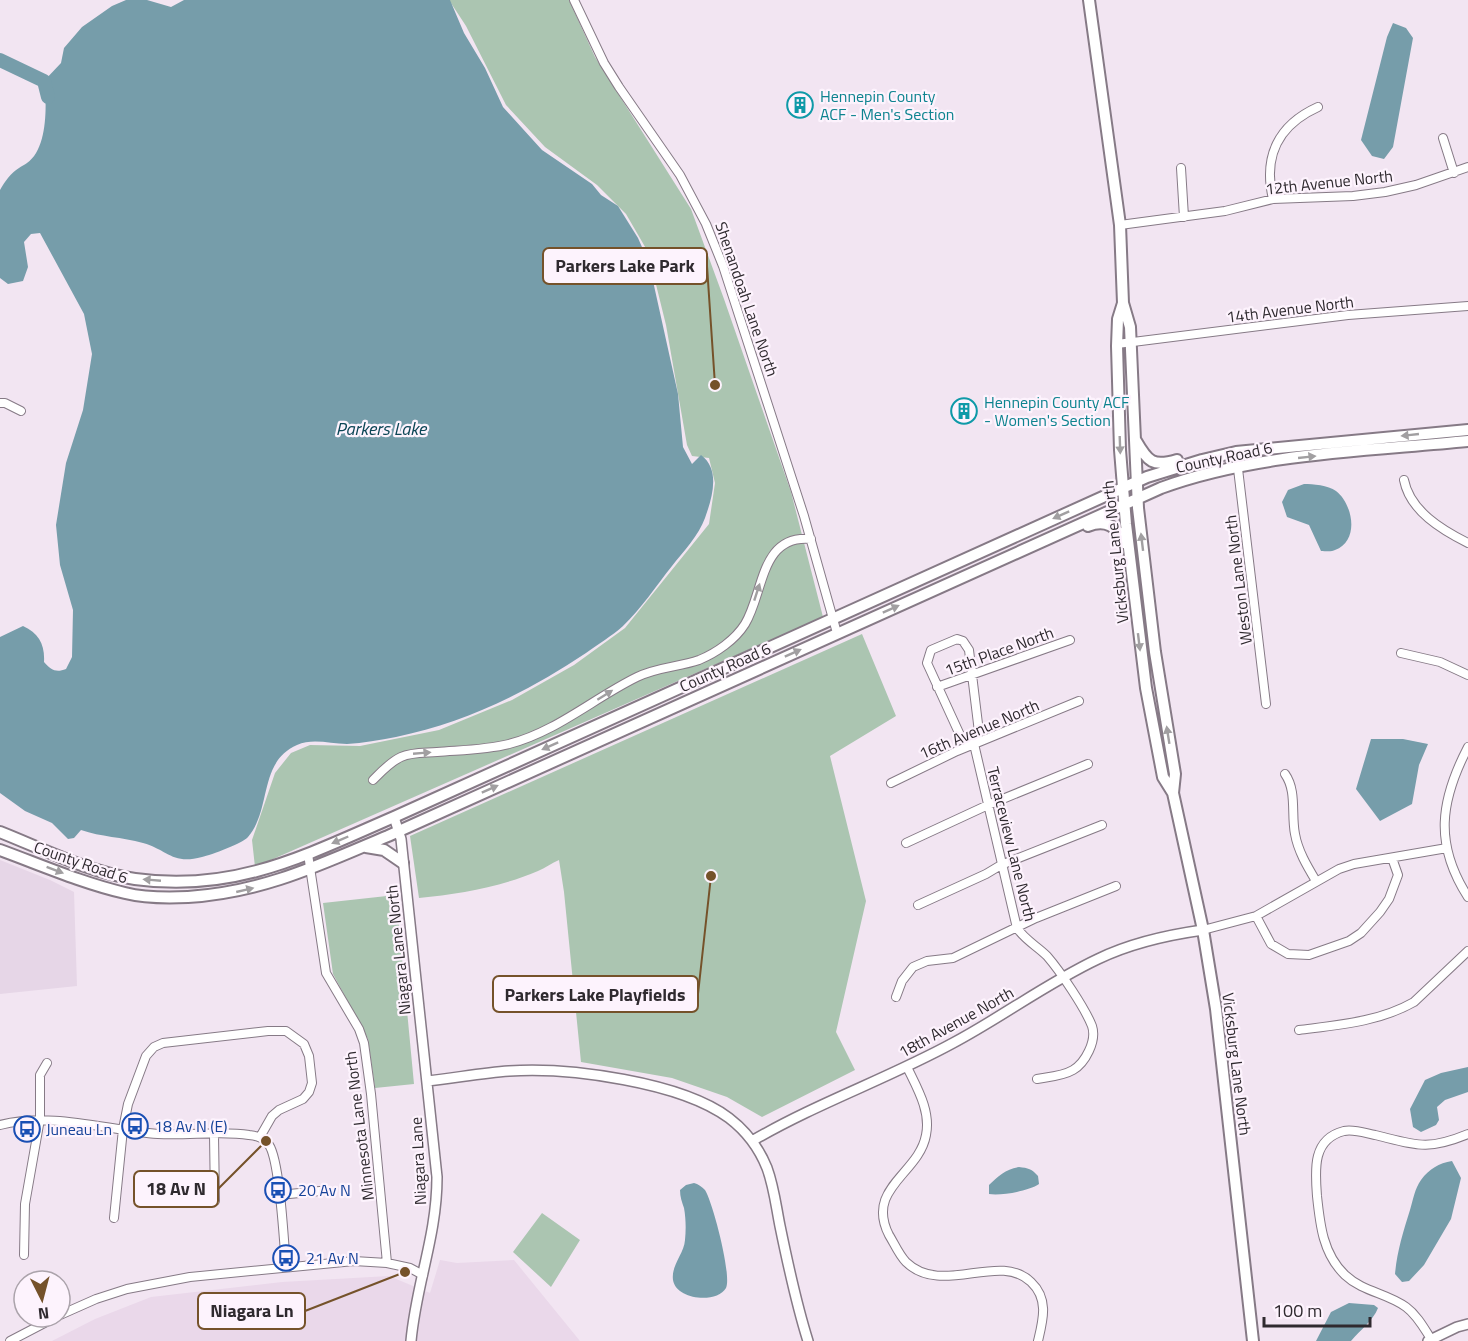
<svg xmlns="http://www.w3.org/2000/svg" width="1468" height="1341" viewBox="0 0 1468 1341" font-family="'Titillium Web',sans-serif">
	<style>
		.commercial { fill: #e6d6e7 }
		.built { fill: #ead8ea }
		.green { fill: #abc5b1 }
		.water { fill: #769daa }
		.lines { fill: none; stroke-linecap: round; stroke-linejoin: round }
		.river { stroke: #769daa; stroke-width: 14 }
		.minor-casing { stroke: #867a86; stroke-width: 10 }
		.tertiary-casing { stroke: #867a86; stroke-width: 12 }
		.secondary-casing { stroke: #867a86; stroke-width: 14 }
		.minor { stroke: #fff; stroke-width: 8 }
		.tertiary { stroke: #fff; stroke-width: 9 }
		.secondary { stroke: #fff; stroke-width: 10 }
		.oneway { fill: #a19fa1 }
		.labels { text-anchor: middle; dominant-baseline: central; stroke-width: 4.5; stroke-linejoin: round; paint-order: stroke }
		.culture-label { font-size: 16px; fill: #0d838f; stroke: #fdf3fd; text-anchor: start }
		.street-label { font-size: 16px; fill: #2f2a2f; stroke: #fdf3fd }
		.transit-label { font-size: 16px; fill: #164399; stroke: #fdf3fd; text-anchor: start }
		.water-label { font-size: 18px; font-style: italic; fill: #0c4656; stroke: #fdf3fd }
		.leader { fill: none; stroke: #75522a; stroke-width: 2 }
		.callout-dot { fill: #75522a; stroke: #fdf3fd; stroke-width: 2 }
		.callout { fill: #fdf3fd; stroke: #75522a; stroke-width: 2 }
		.callout-label { font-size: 18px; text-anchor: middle; font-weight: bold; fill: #2f2a2f }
	</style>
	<rect width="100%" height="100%" fill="#f2e5f2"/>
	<path class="commercial" d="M 0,860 L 50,880 L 74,892 L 77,986 L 0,994 Z"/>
	<path class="built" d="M 440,1260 L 457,1263 L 514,1260 L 580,1341 L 52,1341 L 95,1319 L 151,1297 L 282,1282 L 389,1276 L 430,1293 Z"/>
	<path class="green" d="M 449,0 L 569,0 L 595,57 L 691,209 L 724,299 L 791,492 L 823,617 L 255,867 L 252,840 L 275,773 L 291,753 L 310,745 L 360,746 L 439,730 L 512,700 L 574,665 L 625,628 L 709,524 L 715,483 L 709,458 L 692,456 L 687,445 L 666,325 L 648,252 L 626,214 L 597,185 L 545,147 L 506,105 L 466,26 Z
		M 862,634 L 896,716 L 830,756 L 866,901 L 836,1032 L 855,1070 L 762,1117 L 727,1097 L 672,1078 L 581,1062 L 564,892 L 559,860 C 552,863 545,868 538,871 C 501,887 459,894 419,898 L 410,836 Z
		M 396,895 L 414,1084 L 375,1088 L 368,1039 L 333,974 L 323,903 Z
		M 542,1213 L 580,1240 L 551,1287 L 513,1252 Z"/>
	<path class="water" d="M 126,0 L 147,0 L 171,7 L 184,0 L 450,0 L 464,33 L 485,68 L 503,107 L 542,150 L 592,184 L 601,195 L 618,206 L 638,238 L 649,263 L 678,394 L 683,447 L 692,464 L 701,455 C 721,470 712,498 705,518 C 699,535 683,552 672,566 C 656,586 641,609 623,626 C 612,636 598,644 586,653 C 528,692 465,723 396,737 C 380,740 363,743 347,744 C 330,744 313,738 297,745 C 258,762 272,809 248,837 C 243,843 211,855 202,857 C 172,865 168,850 143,843 C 122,837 101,837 81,830 L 74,838 L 68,839 L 52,823 L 25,811 L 0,793 L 0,637 L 23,626 C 39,633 45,645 44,662 C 51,670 56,673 66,669 L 72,657 L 73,610 L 60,565 L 56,525 L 66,463 L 83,410 L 92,354 L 84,314 L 40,233 L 31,234 L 24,242 L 28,267 L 23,281 L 8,284 L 0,278 L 0,190 C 5,181 11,173 19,168 C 21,166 25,165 27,163 C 48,149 47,103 44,81 L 61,63 L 64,48 L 82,27 L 112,6 Z
		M 1393,23 L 1406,28 L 1413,38 L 1393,147 L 1384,159 L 1372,156 L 1361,140 L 1387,37 Z
		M 1304,484 C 1313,484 1328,485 1336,491 C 1353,504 1360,541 1335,550 C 1332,552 1325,551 1321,551 L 1309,525 L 1287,517 L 1282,502 L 1288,490 Z
		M 1371,739 L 1403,739 L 1428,744 L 1419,765 L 1412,804 L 1380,821 L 1356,789 Z
		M 1468,1067 L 1468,1092 L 1445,1100 L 1437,1107 L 1439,1120 L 1436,1125 L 1421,1132 L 1413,1127 L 1410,1109 L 1425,1080 L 1441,1073 Z
		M 1452,1161 L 1461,1178 L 1451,1219 L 1424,1265 L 1409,1281 L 1402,1282 L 1395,1274 C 1397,1252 1403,1232 1410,1210 C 1413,1200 1415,1188 1421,1180 C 1429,1169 1439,1163 1452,1161 Z
		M 1019,1167 C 1028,1168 1032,1169 1038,1176 L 1039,1184 C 1029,1191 1001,1196 989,1194 L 989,1185 C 998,1176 1006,1169 1019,1167 Z
		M 694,1183 C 698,1184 702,1187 705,1190 C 713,1203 732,1276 726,1288 C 717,1304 676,1300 673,1280 C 671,1265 684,1254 685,1240 C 686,1230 686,1219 684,1208 C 682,1202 680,1197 680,1190 L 686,1185 Z
		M 1349,1303 L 1374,1305 L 1378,1308 C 1373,1321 1360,1330 1351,1341 L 1316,1341 L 1331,1312 Z"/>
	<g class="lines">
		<path class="river" d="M 0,60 L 44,81 L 48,97"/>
		<g class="minor-casing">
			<path id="minor" d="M 574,0 L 604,63 L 619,87 L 680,175 L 706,224 L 723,266 L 804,516 L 837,633
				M 1443,138 L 1454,173
				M 1181,168 L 1184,217
				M 1273,199 C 1263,157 1278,125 1318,107
				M 1120,225 L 1225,211 L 1273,199 L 1353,196 L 1385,192 L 1416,185 L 1468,167
				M 1117,344 L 1348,315 L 1468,306
				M 0,403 L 5,403 L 21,411
				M 1236,452 L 1266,704
				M 1404,480 C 1410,511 1442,530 1468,543
				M 957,639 L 963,641 L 969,650 L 979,732 L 974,744 L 968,743 L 960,735 L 927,663 L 931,650 Z
				M 1401,653 L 1440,662 L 1468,675
				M 937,687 L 1070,640
				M 974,744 L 1017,928 C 1025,940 1037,946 1047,956 C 1060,971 1085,1008 1092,1026 C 1097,1041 1085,1063 1073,1070 C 1063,1076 1048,1077 1037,1079
				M 1468,747 C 1440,801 1434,844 1468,897
				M 1285,774 C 1297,791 1291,814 1295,834 C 1298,851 1307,866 1316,881
				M 373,780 C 381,772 390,762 401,757 C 412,752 425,753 437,752 C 461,750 485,750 509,744 C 556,732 594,698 637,677 C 657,667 679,667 699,660 C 716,653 735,640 745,624 C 764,593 760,534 811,539
				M 891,783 L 957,751 L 1079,701
				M 906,843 L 988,805 L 1088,764
				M 308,854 L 326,973 L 359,1029 L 364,1043 L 371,1094 L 387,1263
				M 918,905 L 986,874 L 1001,865 L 1102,825
				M 1256,916 L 1271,944 L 1288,954 L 1309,955 L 1349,941 L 1361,933 L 1380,912 L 1389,899 L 1398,875 L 1392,858
				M 1203,930 L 1256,916 L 1339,869 L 1354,864 L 1447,848
				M 896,997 L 902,981 L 913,967 L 927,961 L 953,958 L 1036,918 L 1116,886
				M 1299,1030 C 1338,1025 1379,1022 1414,1002 L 1468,951
				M 907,1067 C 917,1088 931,1111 926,1135 C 919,1174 865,1188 889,1235 C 894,1243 899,1255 906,1262 C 942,1297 999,1251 1031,1282 C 1049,1299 1043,1320 1038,1341
				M 0,1125 C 54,1112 105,1130 158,1134 C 188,1136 221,1130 249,1135 C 258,1136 264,1138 269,1145 C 280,1161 284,1243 286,1267
				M 214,1135 L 215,1201
				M 279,1195 L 320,1191
				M 114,1218 L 123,1129 L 128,1104 L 146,1056 L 154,1047 L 163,1043 L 268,1031 L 286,1031 L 304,1044 L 309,1056 L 312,1083 L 309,1092 L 303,1099 L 279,1110 L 272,1116 L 260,1137
				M 24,1255 L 25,1204 L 40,1119 L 40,1075 L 47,1063
				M 60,1315 L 96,1299 L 127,1289 L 190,1277 L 354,1261 L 387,1263 L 410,1268 L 423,1275
				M 1431,1339 C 1424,1328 1417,1315 1406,1307 C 1387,1293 1363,1292 1345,1275 C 1323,1254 1320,1225 1317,1196 C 1315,1170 1312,1139 1344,1131 C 1354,1129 1365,1133 1375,1135 C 1416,1145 1427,1151 1468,1134
				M 10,1341 L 56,1317"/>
		</g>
		<g class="tertiary-casing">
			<path id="tertiary" d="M 394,817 L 401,839 L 437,1177 C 437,1236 416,1284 411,1341
				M 427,1081 C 455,1078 482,1073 509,1071 C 569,1067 681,1082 729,1118 C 746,1131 759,1148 767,1168 C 774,1187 776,1206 780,1226 C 788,1265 796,1303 808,1341
				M 752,1141 C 817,1103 887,1079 953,1043 C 1002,1017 1047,983 1098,959 C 1131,943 1167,935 1203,930
				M 1428,1341 L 1457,1327 L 1468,1324"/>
		</g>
		<g class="secondary-casing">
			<path id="secondary" d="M 1089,0 L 1120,225 L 1123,303 L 1130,327 L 1138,508 L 1155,652 L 1175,774 L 1173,793 L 1203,930 L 1216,1009 L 1253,1341
				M 1123,303 L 1118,319 L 1117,346 L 1120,450 L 1126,524 L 1146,688 L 1163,777 L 1173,793
				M 1136,441 C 1148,462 1153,467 1177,460
				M 1088,526 C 1105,519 1118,526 1124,543
				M 0,832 C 43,849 88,872 135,879 C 235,893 306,855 394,817 L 1147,477 L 1202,460 L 1236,452 L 1468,430
				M 366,847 L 384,850 L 403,863
				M 0,850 C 41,865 82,883 125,893 C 145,898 168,898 188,897 C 264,892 319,865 388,836 L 1161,488 C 1256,453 1368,451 1468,441"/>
		</g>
		<use href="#minor" class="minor"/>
		<use href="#tertiary" class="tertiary"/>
		<use href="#secondary" class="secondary"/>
	</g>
	<defs><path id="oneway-solid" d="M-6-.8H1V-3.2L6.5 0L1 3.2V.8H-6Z" transform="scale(1.5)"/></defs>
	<g class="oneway">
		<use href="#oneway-solid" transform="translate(1410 435) rotate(174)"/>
		<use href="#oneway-solid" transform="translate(1120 445) rotate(88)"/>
		<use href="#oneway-solid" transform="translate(1307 457) rotate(-6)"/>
		<use href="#oneway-solid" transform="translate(1061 515) rotate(156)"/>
		<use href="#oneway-solid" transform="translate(1142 542) rotate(-97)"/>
		<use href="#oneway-solid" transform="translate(757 592) rotate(-72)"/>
		<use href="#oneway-solid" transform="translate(891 609) rotate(-24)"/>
		<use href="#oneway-solid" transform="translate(1139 642) rotate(83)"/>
		<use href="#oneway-solid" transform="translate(793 653) rotate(-24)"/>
		<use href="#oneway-solid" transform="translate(605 695) rotate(-32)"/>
		<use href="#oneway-solid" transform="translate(1168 735) rotate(-99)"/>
		<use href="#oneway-solid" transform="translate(550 746) rotate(156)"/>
		<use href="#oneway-solid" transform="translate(422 753) rotate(-5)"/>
		<use href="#oneway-solid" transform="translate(490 789) rotate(-24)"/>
		<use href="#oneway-solid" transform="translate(340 840) rotate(157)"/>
		<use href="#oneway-solid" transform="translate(55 870) rotate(21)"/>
		<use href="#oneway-solid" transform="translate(152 880) rotate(-175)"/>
		<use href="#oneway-solid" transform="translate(245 890) rotate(-13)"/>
	</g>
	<defs>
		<g id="building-ring" transform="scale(1.35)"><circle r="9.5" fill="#fdf3fd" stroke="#0f9aa8" stroke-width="1.5"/><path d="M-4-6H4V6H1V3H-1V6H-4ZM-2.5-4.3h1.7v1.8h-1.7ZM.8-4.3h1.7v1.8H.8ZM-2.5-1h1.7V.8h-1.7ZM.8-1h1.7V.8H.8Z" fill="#0f9aa8"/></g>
		<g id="bus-ring" transform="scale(1.35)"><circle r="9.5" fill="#fdf3fd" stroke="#1a4fb4" stroke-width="1.5"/><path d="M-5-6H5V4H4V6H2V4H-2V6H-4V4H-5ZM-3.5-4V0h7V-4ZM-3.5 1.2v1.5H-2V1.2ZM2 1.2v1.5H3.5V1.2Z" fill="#1a4fb4"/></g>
	</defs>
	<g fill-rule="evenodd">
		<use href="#building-ring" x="800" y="105"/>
		<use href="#building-ring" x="964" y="411"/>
		<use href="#bus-ring" x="135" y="1126"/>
		<use href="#bus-ring" x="27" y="1129"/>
		<use href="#bus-ring" x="278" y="1190"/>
		<use href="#bus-ring" x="286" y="1258"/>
	</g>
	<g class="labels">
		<g class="culture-label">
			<text x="820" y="96">Hennepin County<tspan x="820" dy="18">ACF - Men's Section</tspan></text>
			<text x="984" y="402">Hennepin County ACF<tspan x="984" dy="18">- Women's Section</tspan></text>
		</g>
		<g class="street-label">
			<text transform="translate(1329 182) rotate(-6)">12th Avenue North</text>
			<text transform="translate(747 299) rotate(71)">Shenandoah Lane North</text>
			<text transform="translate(1290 309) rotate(-7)">14th Avenue North</text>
			<text transform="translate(1224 457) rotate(-12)">County Road 6</text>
			<text transform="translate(1115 552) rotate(-96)">Vicksburg Lane North</text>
			<text transform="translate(1238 580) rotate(-97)">Weston Lane North</text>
			<text transform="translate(999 651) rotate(-20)">15th Place North</text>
			<text transform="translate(725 667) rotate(-24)">County Road 6</text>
			<text transform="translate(979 729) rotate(-23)">16th Avenue North</text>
			<text transform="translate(1012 844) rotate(76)">Terraceview Lane North</text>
			<text transform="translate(81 862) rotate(19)">County Road 6</text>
			<text transform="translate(398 950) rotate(-96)">Niagara Lane North</text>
			<text transform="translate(956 1022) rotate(-29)">18th Avenue North</text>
			<text transform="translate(1237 1064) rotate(83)">Vicksburg Lane North</text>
			<text transform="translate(359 1126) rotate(-97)">Minnesota Lane North</text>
			<text transform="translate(418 1161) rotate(-93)">Niagara Lane</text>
		</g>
		<g class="transit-label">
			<text x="154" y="1126">18 Av N (E)</text>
			<text x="46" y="1129">Juneau Ln</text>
			<text x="298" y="1190">20 Av N</text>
			<text x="306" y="1258">21 Av N</text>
		</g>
		<g class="water-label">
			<text x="381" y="428">Parkers Lake</text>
		</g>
	</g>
	<path class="leader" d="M715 385L707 266M711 876L698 994M266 1141L218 1189M405 1272L305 1311"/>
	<g class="callout-dot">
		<circle cx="715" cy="385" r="6"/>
		<circle cx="711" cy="876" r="6"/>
		<circle cx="266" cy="1141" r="6"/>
		<circle cx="405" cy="1272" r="6"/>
	</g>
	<g class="callout">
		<rect x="543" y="248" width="164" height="36" rx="6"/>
		<rect x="493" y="976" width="205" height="36" rx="6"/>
		<rect x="134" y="1171" width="84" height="36" rx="6"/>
		<rect x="198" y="1293" width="107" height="36" rx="6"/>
	</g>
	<g class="callout-label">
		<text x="625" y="272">Parkers Lake Park</text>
		<text x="595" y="1001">Parkers Lake Playfields</text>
		<text x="176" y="1195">18 Av N</text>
		<text x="252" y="1317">Niagara Ln</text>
	</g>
	<g transform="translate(42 1299) rotate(174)"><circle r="28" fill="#fdf3fd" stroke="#aba3ab" stroke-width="1.5"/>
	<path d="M0-4.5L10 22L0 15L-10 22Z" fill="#75522a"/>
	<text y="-9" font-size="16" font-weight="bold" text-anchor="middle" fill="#2f2a2f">N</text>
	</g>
	<path d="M1264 1317v9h106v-9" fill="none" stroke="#2f2a2f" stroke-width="3"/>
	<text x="1273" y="1317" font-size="18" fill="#2f2a2f" stroke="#fdf3fd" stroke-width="4.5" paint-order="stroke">100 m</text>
</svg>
